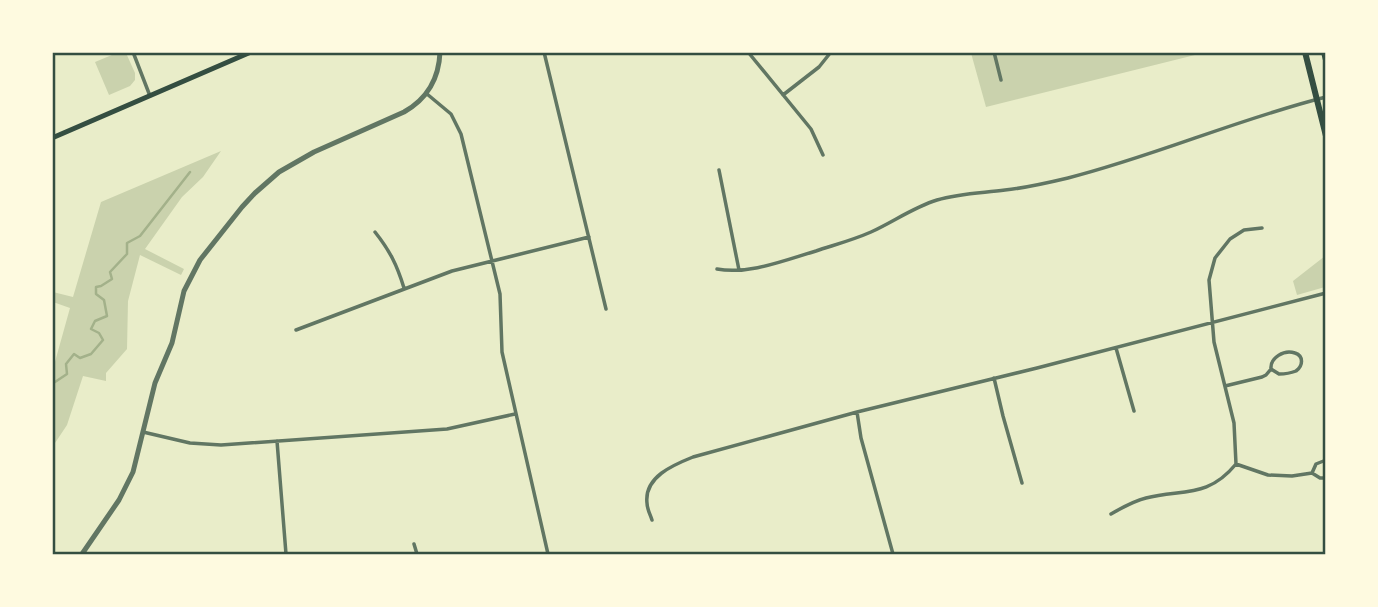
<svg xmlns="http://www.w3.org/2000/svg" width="1378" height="607" viewBox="0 0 1378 607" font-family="'Work Sans',sans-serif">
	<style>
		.green { fill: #cad2ad }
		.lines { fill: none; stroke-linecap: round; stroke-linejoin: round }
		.stream { stroke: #a3b18a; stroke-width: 2.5 }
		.minor { stroke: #617663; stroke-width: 3.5 }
		.tertiary { stroke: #617663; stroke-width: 5 }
		.secondary { stroke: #344e41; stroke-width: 5 }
		.primary { stroke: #344e41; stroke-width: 6 }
		.neatline { fill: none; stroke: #344e41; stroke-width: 2.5 }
	</style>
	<rect width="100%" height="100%" fill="#e9edc9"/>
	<path class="green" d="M 119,52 L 126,53 L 135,73 L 135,80 L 130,86 L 109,95 L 95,62 Z
		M 971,53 L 1203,53 L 986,107 Z
		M 221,151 L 203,177 L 182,197 L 145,249 L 184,269 L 181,275 L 140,255 L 128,301 L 127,349 L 106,373 L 106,381 L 83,376 L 67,425 L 53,446 L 53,369 L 70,308 L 53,302 L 53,292 L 73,297 L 101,202 Z
		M 1325,256 L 1325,287 L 1297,295 L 1293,281 Z"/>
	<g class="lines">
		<path class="stream" d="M 52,384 L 67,374 L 66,364 L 74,354 L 80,358 L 91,354 L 103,340 L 99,333 L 91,329 L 95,321 L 107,316 L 104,300 L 96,294 L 96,287 L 101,286 L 112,279 L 110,272 L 127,254 L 127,243 L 140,236 L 190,172"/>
		<path class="minor" d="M 133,52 L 150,96
			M 544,52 L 606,309
			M 748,52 L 811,129 L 823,155
			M 994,52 L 1001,80
			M 427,94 L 451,114 L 461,134 L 500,294 L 502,352 L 548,554
			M 783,95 L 819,67 L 831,52
			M 719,170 L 739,270
			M 375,232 C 390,251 397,265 404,288
			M 717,269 C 749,275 785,260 816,251 C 834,245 853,240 871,232 C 893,222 914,207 937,200 C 960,193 982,193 1005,190 C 1026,188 1047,183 1068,178 C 1155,156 1238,119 1326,97
			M 296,330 L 452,271 L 589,237
			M 1116,348 L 1134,411
			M 994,378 L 1003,416 L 1022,483
			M 1225,386 L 1262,377 L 1266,375 L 1271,369 L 1279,374 C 1285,374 1291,373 1296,371 C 1303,366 1304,356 1295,353 C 1284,349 1270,358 1271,369
			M 857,412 L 861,438 L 893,554
			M 143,432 L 190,443 L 221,445 L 447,429 L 515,414
			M 277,441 L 286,554
			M 1236,464 L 1268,475 L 1292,476 L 1312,473 L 1320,478 L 1326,478
			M 1312,473 L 1316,464 L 1326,460
			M 1111,514 C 1123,507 1134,501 1146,498 C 1184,489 1208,498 1236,464 L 1234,423 L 1214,342 L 1209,280 L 1215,258 L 1230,239 L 1244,230 L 1262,228
			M 652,520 C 650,514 647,509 647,503 C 644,477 673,465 693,457 L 857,412 L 1037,368 L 1326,293
			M 414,544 L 417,554"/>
		<path class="tertiary" d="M 82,554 L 119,500 L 133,472 L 155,383 L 172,343 L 184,291 L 200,260 L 242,207 L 255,193 L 279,172 L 314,152 L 404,112 C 427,99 439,79 440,52"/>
		<path class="secondary" d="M 52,138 L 251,52"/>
		<path class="primary" d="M 1305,52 L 1326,136
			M 1324,52 L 1326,60"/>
	</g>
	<rect width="1378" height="607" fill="none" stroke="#fefae0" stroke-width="108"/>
	<rect x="54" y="54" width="1270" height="499" class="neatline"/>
</svg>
